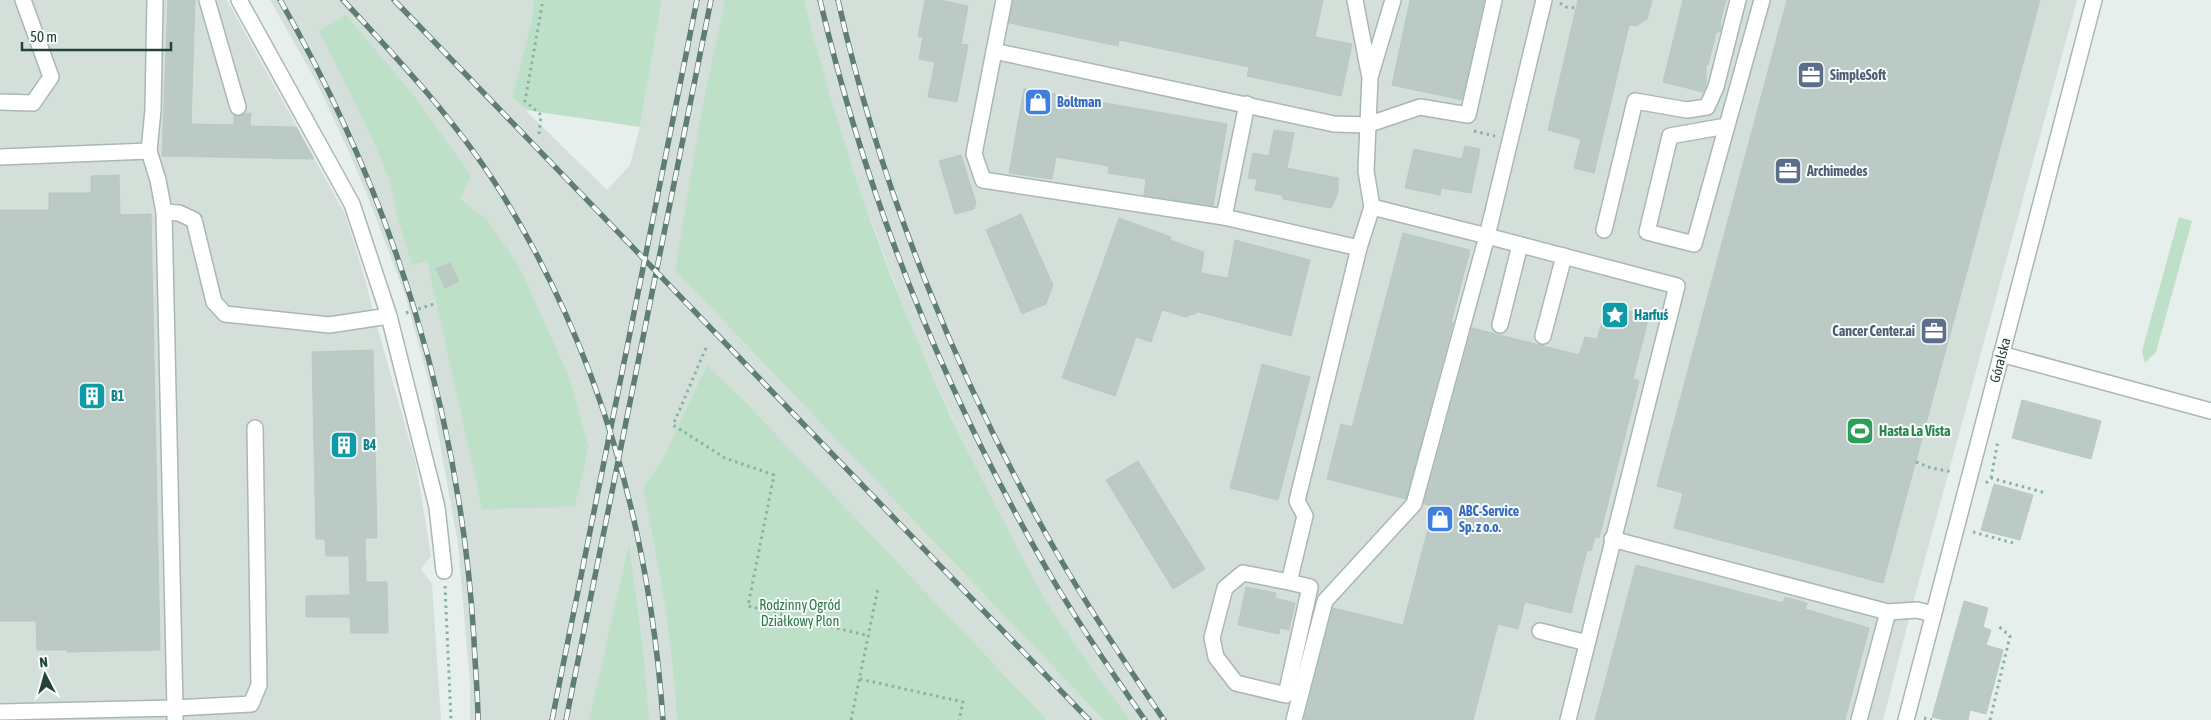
<svg xmlns="http://www.w3.org/2000/svg" width="2211" height="720" viewBox="0 0 2211 720" font-family="'Asap Condensed',sans-serif">
	<style>
		.built { fill: #d4dfda; fill-rule: evenodd }
		.green { fill: #bfe0c8 }
		.building { fill: #bbcac4; stroke: #b8c9c2 }
		.lines { fill: none; stroke-linecap: round; stroke-linejoin: round }
		.minor-casing { stroke: #a8b8b2; stroke-width: 18 }
		.path { stroke: #86b3a5; stroke-width: 3; stroke-dasharray: 2.5 4; stroke-linecap: butt }
		.minor { stroke: #fff; stroke-width: 15 }
		.rail-casing { stroke: #5f7d75; stroke-width: 5.5 }
		.rail { stroke: #f7fbf9; stroke-width: 4; stroke-dasharray: 11; stroke-linecap: butt }
		.labels { text-anchor: middle; dominant-baseline: central; stroke-width: 4; stroke-linejoin: round; paint-order: stroke }
		.service-label { font-size: 14px; font-weight: bold; fill: #4e5e75; stroke: #f7fbf9; text-anchor: start }
		.shop-label { font-size: 14px; font-weight: bold; fill: #366cbe; stroke: #f7fbf9; text-anchor: start }
		.culture-label { font-size: 14px; font-weight: bold; fill: #0d838f; stroke: #f7fbf9; text-anchor: start }
		.street-label { font-size: 14px; fill: #24423a; stroke: #f7fbf9 }
		.leisure-label { font-size: 14px; font-weight: bold; fill: #27864d; stroke: #f7fbf9; text-anchor: start }
		.park-label { font-size: 14px; fill: #2d7a4b; stroke: #f7fbf9 }
	</style>
	<rect width="100%" height="100%" fill="#e6efeb"/>
	<path class="built" d="M 0,0 L 227,0 L 345,214 L 365,279 L 375,319 L 416,464 L 431,556 L 421,569 L 432,584 L 441,720 L 0,720 Z
		M 270,0 L 534,0 L 532,19 L 512,97 L 607,190 L 630,165 L 640,127 L 662,0 L 776,0 L 703,284 L 974,465 L 915,337 L 867,210 L 795,0 L 2077,0 L 1916,592 L 1883,720 L 1047,720 L 707,365 L 707,720 L 470,720 L 470,683 L 458,544 L 429,383 L 405,295 L 370,202 L 348,150 L 317,83 ZM 533,297 L 569,376 L 589,447 L 575,507 Z"/>
	<path class="green" d="M 534,0 L 662,0 L 640,127 L 526,110 L 512,97 L 532,19 Z
		M 725,0 L 804,0 C 849,179 914,354 1002,518 C 1018,548 1033,580 1051,609 C 1076,647 1103,684 1130,720 L 1104,720 L 675,270 L 702,108 Z
		M 346,15 L 415,97 L 471,176 L 460,199 L 487,220 L 519,266 L 569,376 L 589,447 L 575,507 L 482,509 L 427,261 L 412,265 L 398,220 L 389,179 L 372,138 L 319,31 Z
		M 2179,217 L 2192,221 L 2156,352 L 2145,363 L 2142,351 Z
		M 707,365 L 748,405 L 1047,720 L 677,720 C 673,642 659,565 643,488 L 663,459 Z
		M 629,545 L 644,657 L 649,720 L 589,720 Z"/>
	<path class="building" d="M 168,0 L 195,0 L 191,124 L 234,125 L 234,115 L 251,113 L 250,126 L 296,127 L 314,159 L 162,156 Z
		M 925,0 L 940,0 L 968,6 L 961,44 L 968,45 L 957,102 L 928,97 L 935,62 L 919,59 L 923,37 L 918,36 Z
		M 1013,0 L 1323,0 L 1315,37 L 1352,44 L 1341,96 L 1247,76 L 1249,67 L 1119,40 L 1118,46 L 1009,23 Z
		M 1410,0 L 1484,0 L 1462,100 L 1392,85 Z
		M 1578,0 L 1652,0 L 1647,19 L 1636,26 L 1629,25 L 1594,173 L 1574,168 L 1581,139 L 1548,130 Z
		M 1683,0 L 1726,0 L 1720,22 L 1721,31 L 1716,33 L 1708,65 L 1706,64 L 1706,86 L 1703,92 L 1663,82 Z
		M 1787,0 L 2040,0 L 1883,583 L 1674,528 L 1683,493 L 1657,486 Z
		M 1024,89 L 1227,124 L 1213,206 L 1144,195 L 1146,179 L 1108,173 L 1109,166 L 1056,157 L 1052,179 L 1009,173 Z
		M 1274,130 L 1294,133 L 1287,168 L 1338,178 L 1338,193 L 1331,208 L 1283,199 L 1282,195 L 1255,190 L 1257,179 L 1248,178 L 1253,153 L 1269,156 Z
		M 1465,146 L 1480,149 L 1471,193 L 1441,188 L 1440,195 L 1405,188 L 1414,149 L 1462,159 Z
		M 961,155 L 976,203 L 974,209 L 955,214 L 939,161 Z
		M 119,175 L 120,215 L 151,214 L 160,650 L 67,652 L 67,650 L 37,650 L 36,621 L 0,621 L 0,210 L 49,210 L 49,193 L 91,193 L 91,176 Z
		M 1021,214 L 1053,285 L 1046,304 L 1022,314 L 986,230 Z
		M 1119,218 L 1171,237 L 1170,240 L 1204,252 L 1201,273 L 1228,278 L 1235,240 L 1310,260 L 1291,336 L 1198,312 L 1186,317 L 1162,310 L 1151,342 L 1136,337 L 1115,396 L 1062,378 Z
		M 1403,233 L 1470,250 L 1451,323 L 1453,323 L 1406,499 L 1327,479 L 1341,424 L 1352,427 Z
		M 450,263 L 459,281 L 445,288 L 436,269 Z
		M 1618,308 L 1649,316 L 1633,379 L 1639,381 L 1599,538 L 1595,537 L 1591,551 L 1587,550 L 1571,613 L 1525,602 L 1518,629 L 1498,624 L 1473,720 L 1304,720 L 1333,608 L 1403,625 L 1434,506 L 1424,504 L 1472,328 L 1579,355 L 1585,337 L 1597,339 L 1603,319 L 1615,322 Z
		M 373,350 L 377,538 L 365,538 L 366,582 L 387,582 L 388,633 L 351,633 L 350,617 L 306,617 L 306,596 L 350,595 L 349,556 L 326,556 L 325,539 L 316,539 L 312,352 Z
		M 1262,364 L 1310,377 L 1278,500 L 1230,488 Z
		M 2022,400 L 2101,421 L 2091,459 L 2012,438 Z
		M 1138,461 L 1205,569 L 1173,589 L 1106,480 Z
		M 1994,484 L 2033,495 L 2020,540 L 1981,530 Z
		M 1636,565 L 1783,603 L 1785,597 L 1807,603 L 1805,609 L 1869,628 L 1845,720 L 1595,720 Z
		M 1246,587 L 1276,593 L 1275,598 L 1295,603 L 1289,630 L 1280,628 L 1279,634 L 1238,625 Z
		M 1964,601 L 1988,608 L 1983,627 L 1991,630 L 1986,645 L 2003,650 L 1986,714 L 1970,710 L 1968,720 L 1945,720 L 1932,717 Z"/>
	<g class="lines">
		<g class="minor-casing">
			<g id="minor">
				<path d="M 155,0 L 153,110 L 149,151 L 158,180 L 164,212 L 175,708 L 251,704 L 259,685 L 255,428"/>
				<path d="M 207,0 L 238,107"/>
				<path d="M 239,0 L 352,204 L 389,316 L 437,507 L 444,571"/>
				<path d="M 1004,0 L 974,154 L 983,180 L 1224,217 L 1359,248"/>
				<path d="M 1355,0 L 1369,73"/>
				<path d="M 994,51 L 1334,124 L 1367,125 L 1420,107 L 1468,115 L 1494,0"/>
				<path d="M 0,102 L 33,103 L 51,77 L 23,0"/>
				<path d="M 1726,126 L 1670,136 L 1647,232 L 1694,244 L 1762,0"/>
				<path d="M 0,157 L 149,151"/>
				<path d="M 1372,207 L 1487,236 L 1544,0"/>
				<path d="M 164,212 L 179,213 L 194,220 L 214,302 L 225,314 L 329,325 L 389,316"/>
				<path d="M 1224,217 L 1247,104"/>
				<path d="M 1604,230 L 1635,101 L 1687,110 L 1707,107 L 1716,87 L 1738,0"/>
				<path d="M 1500,325 L 1520,245"/>
				<path d="M 1543,336 L 1564,256"/>
				<path d="M 2001,354 L 2211,411"/>
				<path d="M 1612,539 L 1888,612 L 1917,610 L 1933,614"/>
				<path d="M 1289,582 L 1310,587 L 1286,695 L 1236,683 L 1216,657 L 1212,638 L 1225,588 L 1243,573 L 1289,582 L 1305,516 L 1297,501 L 1359,248 L 1372,207 L 1366,171 L 1370,77 L 1393,0"/>
				<path d="M 1540,631 L 1587,643"/>
				<path d="M 0,712 L 175,708 L 175,720"/>
				<path d="M 1294,720 L 1325,601 L 1414,504 L 1487,236 L 1677,286 L 1568,720"/>
				<path d="M 1859,720 L 1888,612"/>
				<path id="s1" d="M 1906,720 L 2094,0"/>
			</g>
		</g>
		<path class="path" d="M 1560,3 L 1566,7 L 1576,8
			M 1474,131 L 1495,136
			M 539,134 L 541,115 L 525,101 L 543,0
			M 406,313 L 437,303
			M 706,348 L 673,425 L 725,458 L 774,475 L 748,606 L 869,636
			M 1916,462 L 1931,468 L 1953,472
			M 1991,478 L 1998,441
			M 1986,483 L 1991,478 L 2046,493
			M 1973,532 L 2017,544
			M 445,586 L 451,720
			M 860,679 L 963,702 L 959,720
			M 1924,718 L 1932,720
			M 851,720 L 878,588
			M 1990,720 L 2010,636 L 1997,625"/>
		<use href="#minor" class="minor"/>
		<g class="rail-casing">
			<path id="rail" d="M 280,0 C 392,195 461,415 474,640 C 475,667 478,694 478,720
				M 343,0 C 400,61 458,123 502,194 C 601,354 650,533 663,720
				M 394,0 L 1089,720
				M 820,0 C 867,199 943,389 1045,566 C 1075,619 1110,670 1145,720
				M 838,0 C 881,192 960,385 1058,555 C 1091,612 1127,666 1164,720
				M 552,720 L 697,0
				M 566,720 L 711,0"/>
		</g>
		<use href="#rail" class="rail"/>
	</g>
	<defs>
		<g id="office-square" transform="scale(1.4375)"><rect x="-9" y="-9" width="18" height="18" rx="4" fill="#5c6f8a" stroke="#f7fbf9"/><path d="M-6-3h4V-5.5h4V-3h4V5H-6ZM-1-4.5V-3h2v-1.5ZM-6 0V1H6V0Z" fill="#fff"/></g>
		<g id="shop-square" transform="scale(1.4375)"><rect x="-9" y="-9" width="18" height="18" rx="4" fill="#3f7fe0" stroke="#f7fbf9"/><path d="M-5-2.5h2.3a2.7 3.5 0 0 1 5.4 0H5L5.5 6h-11ZM-1.5-2.5h3a1.5 2.3 0 0 0-3 0Z" fill="#fff"/></g>
		<g id="sight-square" transform="scale(1.4375)"><rect x="-9" y="-9" width="18" height="18" rx="4" fill="#0f9aa8" stroke="#f7fbf9"/><path d="M0-6L1.8-2.2L6-1.7L2.9 1.2L3.7 5.4L0 3.3L-3.7 5.4L-2.9 1.2L-6-1.7L-1.8-2.2Z" fill="#fff"/></g>
		<g id="building-square" transform="scale(1.4375)"><rect x="-9" y="-9" width="18" height="18" rx="4" fill="#0f9aa8" stroke="#f7fbf9"/><path d="M-4-6H4V6H1V3H-1V6H-4ZM-2.5-4.3h1.7v1.8h-1.7ZM.8-4.3h1.7v1.8H.8ZM-2.5-1h1.7V.8h-1.7ZM.8-1h1.7V.8H.8Z" fill="#fff"/></g>
		<g id="stadium-square" transform="scale(1.4375)"><rect x="-9" y="-9" width="18" height="18" rx="4" fill="#2e9e5b" stroke="#f7fbf9"/><path d="M0-5a6.5 5 0 1 0 0 10a6.5 5 0 1 0 0-10ZM-3.5-1.8h7v3.6h-7Z" fill="#fff"/></g>
	</defs>
	<g fill-rule="evenodd">
		<use href="#office-square" x="1811" y="75"/>
		<use href="#shop-square" x="1038" y="102"/>
		<use href="#office-square" x="1788" y="171"/>
		<use href="#sight-square" x="1615" y="315"/>
		<use href="#office-square" x="1934" y="331"/>
		<use href="#building-square" x="92" y="396"/>
		<use href="#stadium-square" x="1860" y="431"/>
		<use href="#building-square" x="344" y="445"/>
		<use href="#shop-square" x="1440" y="519"/>
	</g>
	<g class="labels">
		<g class="service-label">
			<text x="1830" y="75">SimpleSoft</text>
			<text x="1807" y="171">Archimedes</text>
			<text x="1915" y="331" text-anchor="end">Cancer Center.ai</text>
		</g>
		<g class="shop-label">
			<text x="1057" y="102">Boltman</text>
			<text x="1459" y="511">ABC-Service<tspan x="1459" dy="16">Sp. z o.o.</tspan></text>
		</g>
		<g class="culture-label">
			<text x="1634" y="315">Harfuś</text>
			<text x="111" y="396">B1</text>
			<text x="363" y="445">B4</text>
		</g>
		<g class="street-label">
			<text stroke="none"><textPath href="#s1" startOffset="372">Góralska</textPath></text>
		</g>
		<g class="leisure-label">
			<text x="1879" y="431">Hasta La Vista</text>
		</g>
		<g class="park-label">
			<text x="800" y="605">Rodzinny Ogród<tspan x="800" dy="16">Działkowy Plon</tspan></text>
		</g>
	</g>
	<g transform="translate(45 675) rotate(354)" stroke="#f7fbf9" stroke-width="4" paint-order="stroke">
	<path d="M0-4L9 19L0 12L-9 19Z" fill="#24423a"/>
	<text y="-8" font-size="14" font-weight="bold" text-anchor="middle" fill="#24423a">N</text>
	</g>
	<path d="M22 42v8h149v-8" fill="none" stroke="#24423a" stroke-width="2.5"/>
	<text x="30" y="42" font-size="15" fill="#24423a" stroke="#f7fbf9" stroke-width="4" paint-order="stroke">50 m</text>
</svg>
